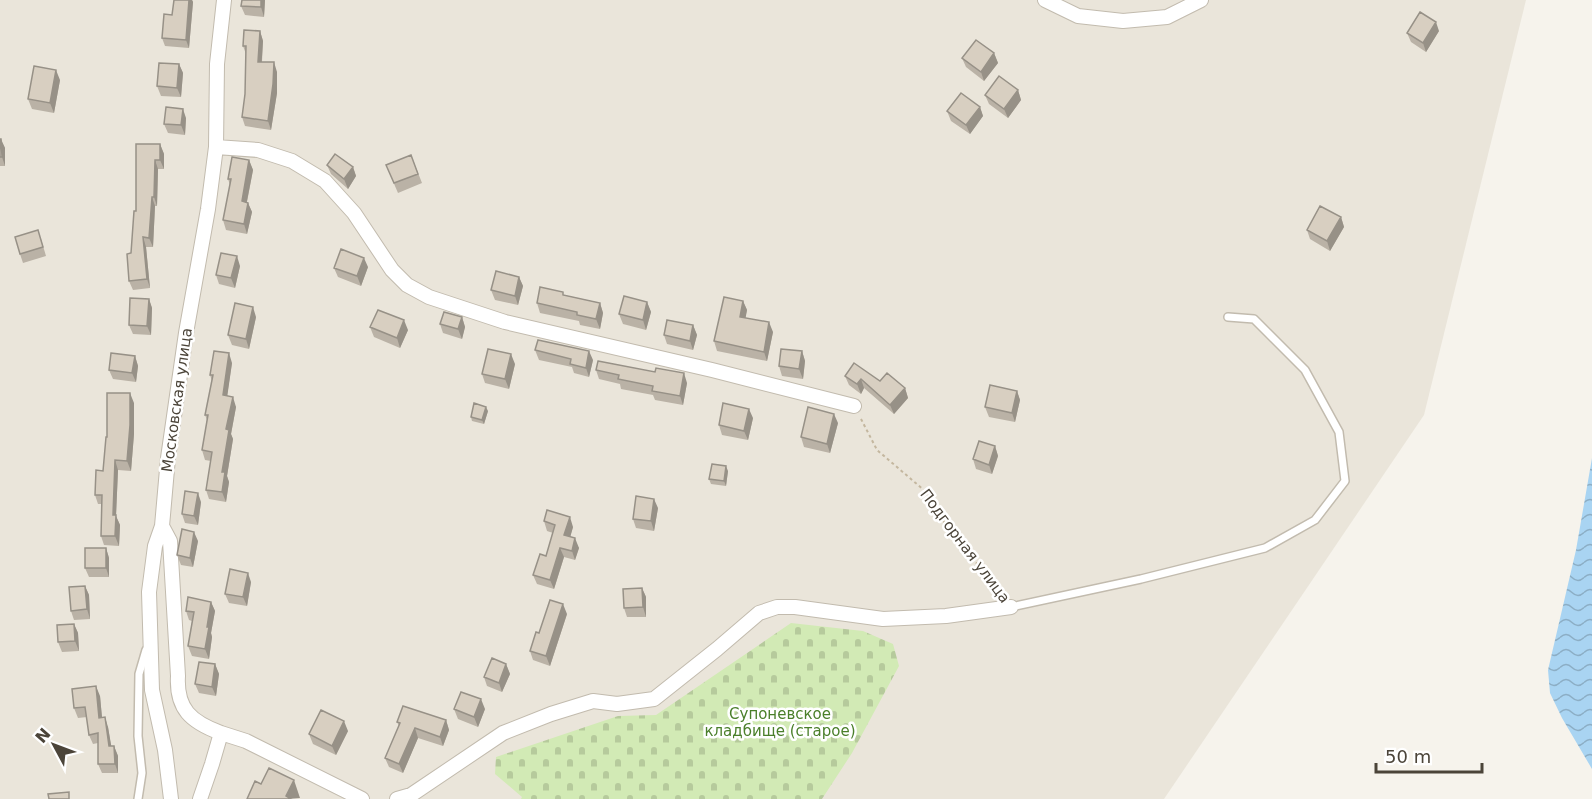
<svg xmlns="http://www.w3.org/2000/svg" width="1592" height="799" viewBox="0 0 1592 799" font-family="'DejaVu Sans',sans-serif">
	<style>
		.residential { fill: #eae5da }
		.cemetery { fill: url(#cemetery-stones) }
		.water { fill: url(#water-waves) }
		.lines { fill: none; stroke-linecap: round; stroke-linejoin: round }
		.service-casing { stroke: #c2bbae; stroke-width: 10 }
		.minor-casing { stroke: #c2bbae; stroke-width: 16 }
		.path { stroke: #c4b79f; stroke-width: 2; stroke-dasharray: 3 3; stroke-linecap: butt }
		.service { stroke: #fff; stroke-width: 7 }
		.minor { stroke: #fff; stroke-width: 14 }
		.wall { fill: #bab2a6 }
		.shaded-wall { fill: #979187 }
		.building { fill: #d8cfc1; stroke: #979187; stroke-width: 1.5 }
		.labels { text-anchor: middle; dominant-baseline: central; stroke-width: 5; stroke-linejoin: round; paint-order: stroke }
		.street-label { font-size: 15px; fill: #4b4439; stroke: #fff }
		.park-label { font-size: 15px; fill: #4a7f2a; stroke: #fff }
	</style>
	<defs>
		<pattern id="cemetery-stones" width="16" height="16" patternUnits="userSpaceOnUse" patternTransform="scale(1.5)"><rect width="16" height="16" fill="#d2eab5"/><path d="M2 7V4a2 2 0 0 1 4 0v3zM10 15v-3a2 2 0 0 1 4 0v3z" fill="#b6ca9c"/></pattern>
		<pattern id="water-waves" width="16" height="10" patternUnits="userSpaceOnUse" patternTransform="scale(1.5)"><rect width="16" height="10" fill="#a9d4f2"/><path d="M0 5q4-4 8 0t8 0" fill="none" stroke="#8caec5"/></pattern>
	</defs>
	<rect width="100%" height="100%" fill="#f6f3ec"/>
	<path class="residential" d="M 0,0 L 1526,0 L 1424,415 L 1164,799 L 0,799 Z"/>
	<path class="cemetery" d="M 791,623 L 863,631 L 893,644 L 899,666 L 852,753 L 822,799 L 521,799 L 522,797 L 495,774 L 496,757 L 618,716 L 656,715 Z"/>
	<path class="water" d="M 1592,458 L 1592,769 L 1562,718 L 1550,693 L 1548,670 L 1576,550 Z"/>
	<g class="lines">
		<g class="service-casing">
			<path id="service" d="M 1011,607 L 1141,579 L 1265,548 L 1315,520 L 1345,481 L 1339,432 L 1305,370 L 1254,319 L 1228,317
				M 138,799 L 142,773 L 138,736 L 139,674 L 146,650"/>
		</g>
		<g class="minor-casing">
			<path id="minor" d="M 1045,0 L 1078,16 L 1123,21 L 1167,17 L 1201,0
				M 216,147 L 258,150 L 292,161 L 325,181 L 354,213 L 392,270 L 407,285 L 429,297 L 505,322 L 712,370 L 854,406
				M 162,526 L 170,541 L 178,676 C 176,709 191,722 221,733 L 212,764 L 200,799
				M 221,733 L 246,741 L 362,799
				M 171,799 L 165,750 L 152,690 L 149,592 L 155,546 L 162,526 L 168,458 L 186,333 L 208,209 L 216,147 L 217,64 L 224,0
				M 397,799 L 411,795 L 503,733 L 551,714 L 593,701 L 617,704 L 654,699 L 717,649 L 759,613 L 777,607 L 795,607 L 883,619 L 946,616 L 1011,607"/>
		</g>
		<path class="path" d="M 861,419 L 877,450 L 925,491 L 941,518 L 1000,593"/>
		<use href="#service" class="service"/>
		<use href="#minor" class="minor"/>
	</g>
	<path class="wall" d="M 174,0 L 192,0 L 193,2 L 189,48 L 165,46 L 162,38 L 172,15 Z
		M 242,0 L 265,0 L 264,17 L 245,15 L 241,6 Z
		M 260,31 L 263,41 L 262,62 L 277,72 L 277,93 L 271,130 L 245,126 L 242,117 L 245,94 L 246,54 L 243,46 Z
		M 1439,31 L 1426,52 L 1411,42 L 1407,33 Z
		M 994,53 L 998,63 L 984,81 L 966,67 L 962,58 Z
		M 179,64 L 183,73 L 181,97 L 161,96 L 157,86 Z
		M 60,80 L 54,113 L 32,109 L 28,99 Z
		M 1018,90 L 1021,100 L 1008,118 L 989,104 L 985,95 Z
		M 980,107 L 983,116 L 970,134 L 951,121 L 947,111 Z
		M 186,118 L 185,135 L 168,133 L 164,124 Z
		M 0,139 L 5,148 L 5,166 L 0,166 Z
		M 160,144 L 164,154 L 164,169 L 158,169 L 157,206 L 155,206 L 153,247 L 146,247 L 150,288 L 133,290 L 129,281 L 136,211 Z
		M 411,155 L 422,183 L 398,193 L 386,165 Z
		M 249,160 L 253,170 L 247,202 L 248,203 L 252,212 L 247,234 L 226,230 L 223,220 L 230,185 L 228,179 Z
		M 327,165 L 353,167 L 356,176 L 348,189 L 331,174 Z
		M 1341,217 L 1344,227 L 1330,251 L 1310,239 L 1307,230 Z
		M 41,239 L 46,256 L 23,263 L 20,254 Z
		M 240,266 L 235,288 L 219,284 L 216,275 Z
		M 368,267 L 361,286 L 338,277 L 334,268 Z
		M 519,277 L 523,286 L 518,305 L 495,300 L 491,290 Z
		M 564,295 L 600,303 L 603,313 L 600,329 L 580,325 L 579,321 L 540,313 L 537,303 Z
		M 149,299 L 152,308 L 151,335 L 133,334 L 129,325 Z
		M 743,301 L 747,310 L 745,318 L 773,332 L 767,361 L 717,351 L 714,341 Z
		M 647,302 L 651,312 L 646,330 L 623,324 L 619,314 Z
		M 256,317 L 249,349 L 232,345 L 228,335 Z
		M 462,317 L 465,327 L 462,339 L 443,333 L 440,324 Z
		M 693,325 L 697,335 L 693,350 L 667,344 L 664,335 Z
		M 370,327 L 408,330 L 400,348 L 374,337 Z
		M 535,350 L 593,360 L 589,377 L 574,373 L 572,367 L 539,360 Z
		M 802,351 L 805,361 L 803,379 L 782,376 L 779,366 Z
		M 135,356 L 138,366 L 136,382 L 113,379 L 109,370 Z
		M 232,363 L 227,396 L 236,407 L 231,434 L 233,439 L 227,476 L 229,482 L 226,502 L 209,499 L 206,490 L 211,461 L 205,460 L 202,450 L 207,420 L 205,415 L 212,381 L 210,375 Z
		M 515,364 L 509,389 L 485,383 L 482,374 Z
		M 596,370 L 687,383 L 683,405 L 655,400 L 653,395 L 621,389 L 620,384 L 599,379 Z
		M 845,376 L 880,381 L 905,388 L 908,398 L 894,414 L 864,388 L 861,394 L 849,385 Z
		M 1017,391 L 1020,400 L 1015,422 L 989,417 L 985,407 Z
		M 134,403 L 134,434 L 131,471 L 118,470 L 116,516 L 120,525 L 119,546 L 104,545 L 101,536 L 102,504 L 98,504 L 95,495 L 103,471 L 107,437 Z
		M 488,411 L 484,424 L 472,421 L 471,417 Z
		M 753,418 L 748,440 L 722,435 L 719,425 Z
		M 838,423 L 830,453 L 804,447 L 801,437 Z
		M 995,446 L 998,456 L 992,474 L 976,469 L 973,459 Z
		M 728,471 L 726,486 L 711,484 L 709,479 Z
		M 201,502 L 198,525 L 185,523 L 182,514 Z
		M 658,508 L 654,531 L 636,528 L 633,519 Z
		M 544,521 L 573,527 L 570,537 L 579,548 L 575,560 L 564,557 L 554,589 L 537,584 L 533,575 L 546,556 L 553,533 L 547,531 Z
		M 198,541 L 193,567 L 181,565 L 177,555 Z
		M 106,548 L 109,558 L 109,577 L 89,577 L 85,568 Z
		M 251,582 L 247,606 L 229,603 L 225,594 Z
		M 85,586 L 89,595 L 90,619 L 74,620 L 71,611 Z
		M 642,588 L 646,597 L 646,617 L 627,617 L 624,608 Z
		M 211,602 L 215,611 L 211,633 L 212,637 L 209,659 L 192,656 L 188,646 L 192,621 L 189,620 L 186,611 Z
		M 567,614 L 550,666 L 533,660 L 530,651 L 539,633 Z
		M 74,624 L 78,633 L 79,651 L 62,652 L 58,642 Z
		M 215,664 L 219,674 L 216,696 L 199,693 L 195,684 Z
		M 506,664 L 510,674 L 502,692 L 487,686 L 484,677 Z
		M 100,696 L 102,718 L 108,727 L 111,746 L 114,746 L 118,756 L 118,773 L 102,773 L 98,764 L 98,743 L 93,744 L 89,735 L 87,717 L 78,718 L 74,708 Z
		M 454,709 L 485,709 L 478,727 L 458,719 Z
		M 446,720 L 449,730 L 443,746 L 418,738 L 403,773 L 389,767 L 385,758 L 399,726 L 397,722 Z
		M 348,731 L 336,755 L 313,744 L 309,734 Z"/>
	<path class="shaded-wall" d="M 189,0 L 192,0 L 193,2 L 189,48 L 186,40 Z
		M 261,0 L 265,0 L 264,17 L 261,7 Z
		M 1436,22 L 1439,31 L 1426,52 L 1423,43 Z
		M 260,31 L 263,41 L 261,72 L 258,62 Z
		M 994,53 L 998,63 L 984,81 L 981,72 Z
		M 274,62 L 277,72 L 277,93 L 271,130 L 268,121 Z
		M 179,64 L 183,73 L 181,97 L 177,88 Z
		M 56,70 L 60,80 L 54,113 L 50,103 Z
		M 1018,90 L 1021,100 L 1008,118 L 1004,109 Z
		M 980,107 L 983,116 L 970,134 L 966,125 Z
		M 183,109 L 186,118 L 185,135 L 181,125 Z
		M 1,139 L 5,148 L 5,166 L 2,157 Z
		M 160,144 L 164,154 L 164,169 L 160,160 Z
		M 155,160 L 158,169 L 157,206 L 154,197 Z
		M 249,160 L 253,170 L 245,211 L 242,201 Z
		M 353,167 L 356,176 L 348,189 L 344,179 Z
		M 152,197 L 155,206 L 153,247 L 149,238 Z
		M 248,203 L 252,212 L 247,234 L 244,224 Z
		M 1341,217 L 1344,227 L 1330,251 L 1327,241 Z
		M 143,237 L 146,247 L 150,288 L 147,279 Z
		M 237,256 L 240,266 L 235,288 L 231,278 Z
		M 364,258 L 368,267 L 361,286 L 357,276 Z
		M 519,277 L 523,286 L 518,305 L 515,296 Z
		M 149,299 L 152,308 L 151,335 L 147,326 Z
		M 743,301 L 747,310 L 744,327 L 740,317 Z
		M 647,302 L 651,312 L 646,330 L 643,320 Z
		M 600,303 L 603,313 L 600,329 L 596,319 Z
		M 253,307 L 256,317 L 249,349 L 246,339 Z
		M 462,317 L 465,327 L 462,339 L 458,329 Z
		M 404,320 L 408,330 L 400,348 L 397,338 Z
		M 769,322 L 773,332 L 767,361 L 764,352 Z
		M 693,325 L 697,335 L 693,350 L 690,341 Z
		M 589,351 L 593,360 L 589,377 L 586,368 Z
		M 802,351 L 805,361 L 803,379 L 799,369 Z
		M 229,353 L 232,363 L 226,405 L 223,395 Z
		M 511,354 L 515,364 L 509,389 L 505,379 Z
		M 135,356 L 138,366 L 136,382 L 132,373 Z
		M 684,373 L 687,383 L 683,405 L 680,396 Z
		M 861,379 L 864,388 L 861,394 L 857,384 Z
		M 905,388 L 908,398 L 894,414 L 890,405 Z
		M 1017,391 L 1020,400 L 1015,422 L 1012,413 Z
		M 130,393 L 134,403 L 134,434 L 131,471 L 127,461 Z
		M 233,397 L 236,407 L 231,434 L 233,439 L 227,476 L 229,482 L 226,502 L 222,492 L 222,472 L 226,429 Z
		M 486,407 L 488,411 L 484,424 L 482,420 Z
		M 749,409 L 753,418 L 748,440 L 744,431 Z
		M 834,414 L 838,423 L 830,453 L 827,444 Z
		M 995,446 L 998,456 L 992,474 L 989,465 Z
		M 115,460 L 118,470 L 116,516 L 120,525 L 119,546 L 115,536 L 113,515 Z
		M 726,466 L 728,471 L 726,486 L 724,481 Z
		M 198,493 L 201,502 L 198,525 L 194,516 Z
		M 654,499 L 658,508 L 654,531 L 651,521 Z
		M 570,517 L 573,527 L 568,545 L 564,535 Z
		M 194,532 L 198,541 L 193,567 L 190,558 Z
		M 575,538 L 579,548 L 575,560 L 572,551 Z
		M 106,548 L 109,558 L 109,577 L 106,568 Z
		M 560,548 L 564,557 L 554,589 L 550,580 Z
		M 248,573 L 251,582 L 247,606 L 243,597 Z
		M 85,586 L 89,595 L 90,619 L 87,609 Z
		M 642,588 L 646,597 L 646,617 L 643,607 Z
		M 211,602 L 215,611 L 211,633 L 212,637 L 209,659 L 205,649 L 207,627 Z
		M 563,604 L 567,614 L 550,666 L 546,656 Z
		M 74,624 L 78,633 L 79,651 L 75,641 Z
		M 215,664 L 219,674 L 216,696 L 212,687 Z
		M 506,664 L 510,674 L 502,692 L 499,683 Z
		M 96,686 L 100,696 L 103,728 L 99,718 Z
		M 481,699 L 485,709 L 478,727 L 474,717 Z
		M 105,717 L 108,727 L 113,756 L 109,746 Z
		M 446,720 L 449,730 L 443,746 L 440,737 Z
		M 344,721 L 348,731 L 336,755 L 332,746 Z
		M 415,728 L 418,738 L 403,773 L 399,764 Z
		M 114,746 L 118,756 L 118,773 L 115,764 Z
		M 294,780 L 300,798 L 287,799 L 286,796 Z"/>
	<path class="building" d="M 174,0 L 189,0 L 186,40 L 162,38 L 164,14 L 172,15 Z
		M 242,0 L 261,0 L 261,7 L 241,6 Z
		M 1420,12 L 1436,22 L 1423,43 L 1407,33 Z
		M 244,30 L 260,31 L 258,62 L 274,62 L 273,84 L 268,121 L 242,117 L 245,94 L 246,46 L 243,46 Z
		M 976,40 L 994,53 L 981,72 L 962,58 Z
		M 159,63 L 179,64 L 177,88 L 157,86 Z
		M 34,66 L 56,70 L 50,103 L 28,99 Z
		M 999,76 L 1018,90 L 1004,109 L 985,95 Z
		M 961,93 L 980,107 L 966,125 L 947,111 Z
		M 166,107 L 183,109 L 181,125 L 164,124 Z
		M 0,139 L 1,139 L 2,157 L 0,157 Z
		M 136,144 L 160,144 L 160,160 L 155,160 L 154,197 L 152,197 L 149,238 L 143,237 L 147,279 L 129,281 L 127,254 L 131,253 L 134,211 L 136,211 Z
		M 335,154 L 353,167 L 344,179 L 327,165 Z
		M 411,155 L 418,174 L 394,183 L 386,165 Z
		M 232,157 L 249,160 L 242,201 L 248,203 L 244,224 L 223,220 L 231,179 L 228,179 Z
		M 1320,206 L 1341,217 L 1327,241 L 1307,230 Z
		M 38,230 L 43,247 L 20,254 L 15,237 Z
		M 341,249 L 364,258 L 357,276 L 334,268 Z
		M 221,253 L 237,256 L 231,278 L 216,275 Z
		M 496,271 L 519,277 L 515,296 L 491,290 Z
		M 540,287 L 563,292 L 563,295 L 600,303 L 596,319 L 577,315 L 577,312 L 537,303 Z
		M 624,296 L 647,302 L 643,320 L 619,314 Z
		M 724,297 L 743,301 L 740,317 L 769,322 L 764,352 L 714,341 Z
		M 130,298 L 149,299 L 147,326 L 129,325 Z
		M 235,303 L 253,307 L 246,339 L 228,335 Z
		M 378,310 L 404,320 L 397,338 L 370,327 Z
		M 444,312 L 462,317 L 458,329 L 440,324 Z
		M 667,320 L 693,325 L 690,341 L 664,335 Z
		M 538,340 L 589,351 L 586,368 L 570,364 L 571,359 L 535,350 Z
		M 488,349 L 511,354 L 505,379 L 482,374 Z
		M 781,349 L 802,351 L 799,369 L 779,366 Z
		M 214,351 L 229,353 L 223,395 L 233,397 L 226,429 L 229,430 L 222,472 L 225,472 L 222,492 L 206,490 L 212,452 L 202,450 L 208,415 L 205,415 L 213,375 L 210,375 Z
		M 111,353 L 135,356 L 132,373 L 109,370 Z
		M 598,361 L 655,372 L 656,368 L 684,373 L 680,396 L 652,391 L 653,386 L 618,379 L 619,375 L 596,370 Z
		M 854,363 L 880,381 L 887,373 L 905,388 L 890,405 L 861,379 L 857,384 L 845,376 Z
		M 990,385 L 1017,391 L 1012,413 L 985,407 Z
		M 107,393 L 130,393 L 130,425 L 127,461 L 115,460 L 113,515 L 116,515 L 115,536 L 101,536 L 102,495 L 95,495 L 96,470 L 103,471 L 106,437 L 107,437 Z
		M 474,403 L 486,407 L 482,420 L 471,417 Z
		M 723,403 L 749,409 L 744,431 L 719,425 Z
		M 808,407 L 834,414 L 827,444 L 801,437 Z
		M 979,441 L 995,446 L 989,465 L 973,459 Z
		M 712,464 L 726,466 L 724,481 L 709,479 Z
		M 185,491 L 198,493 L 194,516 L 182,514 Z
		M 636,496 L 654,499 L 651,521 L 633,519 Z
		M 547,510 L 570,517 L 564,535 L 575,538 L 572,551 L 560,548 L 550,580 L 533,575 L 540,554 L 546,556 L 555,525 L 544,521 Z
		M 182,529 L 194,532 L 190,558 L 177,555 Z
		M 85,548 L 106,548 L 106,568 L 85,568 Z
		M 230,569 L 248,573 L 243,597 L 225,594 Z
		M 85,586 L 87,609 L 71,611 L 69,587 Z
		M 642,588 L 643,607 L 624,608 L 623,589 Z
		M 188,597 L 211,602 L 207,627 L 209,627 L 205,649 L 188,646 L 194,612 L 186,611 Z
		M 550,600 L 563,604 L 546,656 L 530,651 L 536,632 L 539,633 Z
		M 74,624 L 75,641 L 58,642 L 57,625 Z
		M 492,658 L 506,664 L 499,683 L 484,677 Z
		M 199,662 L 215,664 L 212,687 L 195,684 Z
		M 96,686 L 99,718 L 105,717 L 109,746 L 114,746 L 115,764 L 98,764 L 98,733 L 89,735 L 85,707 L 74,708 L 72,689 Z
		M 461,692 L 481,699 L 474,717 L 454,709 Z
		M 403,706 L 446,720 L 440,737 L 415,728 L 399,764 L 385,758 L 400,723 L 397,722 Z
		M 321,710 L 344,721 L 332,746 L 309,734 Z
		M 269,768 L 294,780 L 286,796 L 291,799 L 247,799 L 255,781 L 261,784 Z
		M 69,792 L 69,799 L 49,799 L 48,794 Z"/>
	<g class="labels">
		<g class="street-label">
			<text transform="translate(177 400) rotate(-82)">Московская улица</text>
			<text transform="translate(965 546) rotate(53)">Подгорная улица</text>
		</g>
		<g class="park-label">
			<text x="780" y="714">Супоневское<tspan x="780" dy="17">кладбище (старое)</tspan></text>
		</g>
	</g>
	<g transform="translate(54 745) rotate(311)" stroke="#ffffff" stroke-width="4.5" paint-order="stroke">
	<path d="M0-4.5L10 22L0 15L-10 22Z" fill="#4b4439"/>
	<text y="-9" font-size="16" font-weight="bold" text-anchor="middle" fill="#4b4439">N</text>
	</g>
	<path d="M1376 763v9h106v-9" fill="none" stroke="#4b4439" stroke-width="3"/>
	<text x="1385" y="763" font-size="18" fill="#4b4439" stroke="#ffffff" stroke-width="4.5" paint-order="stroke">50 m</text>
</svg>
